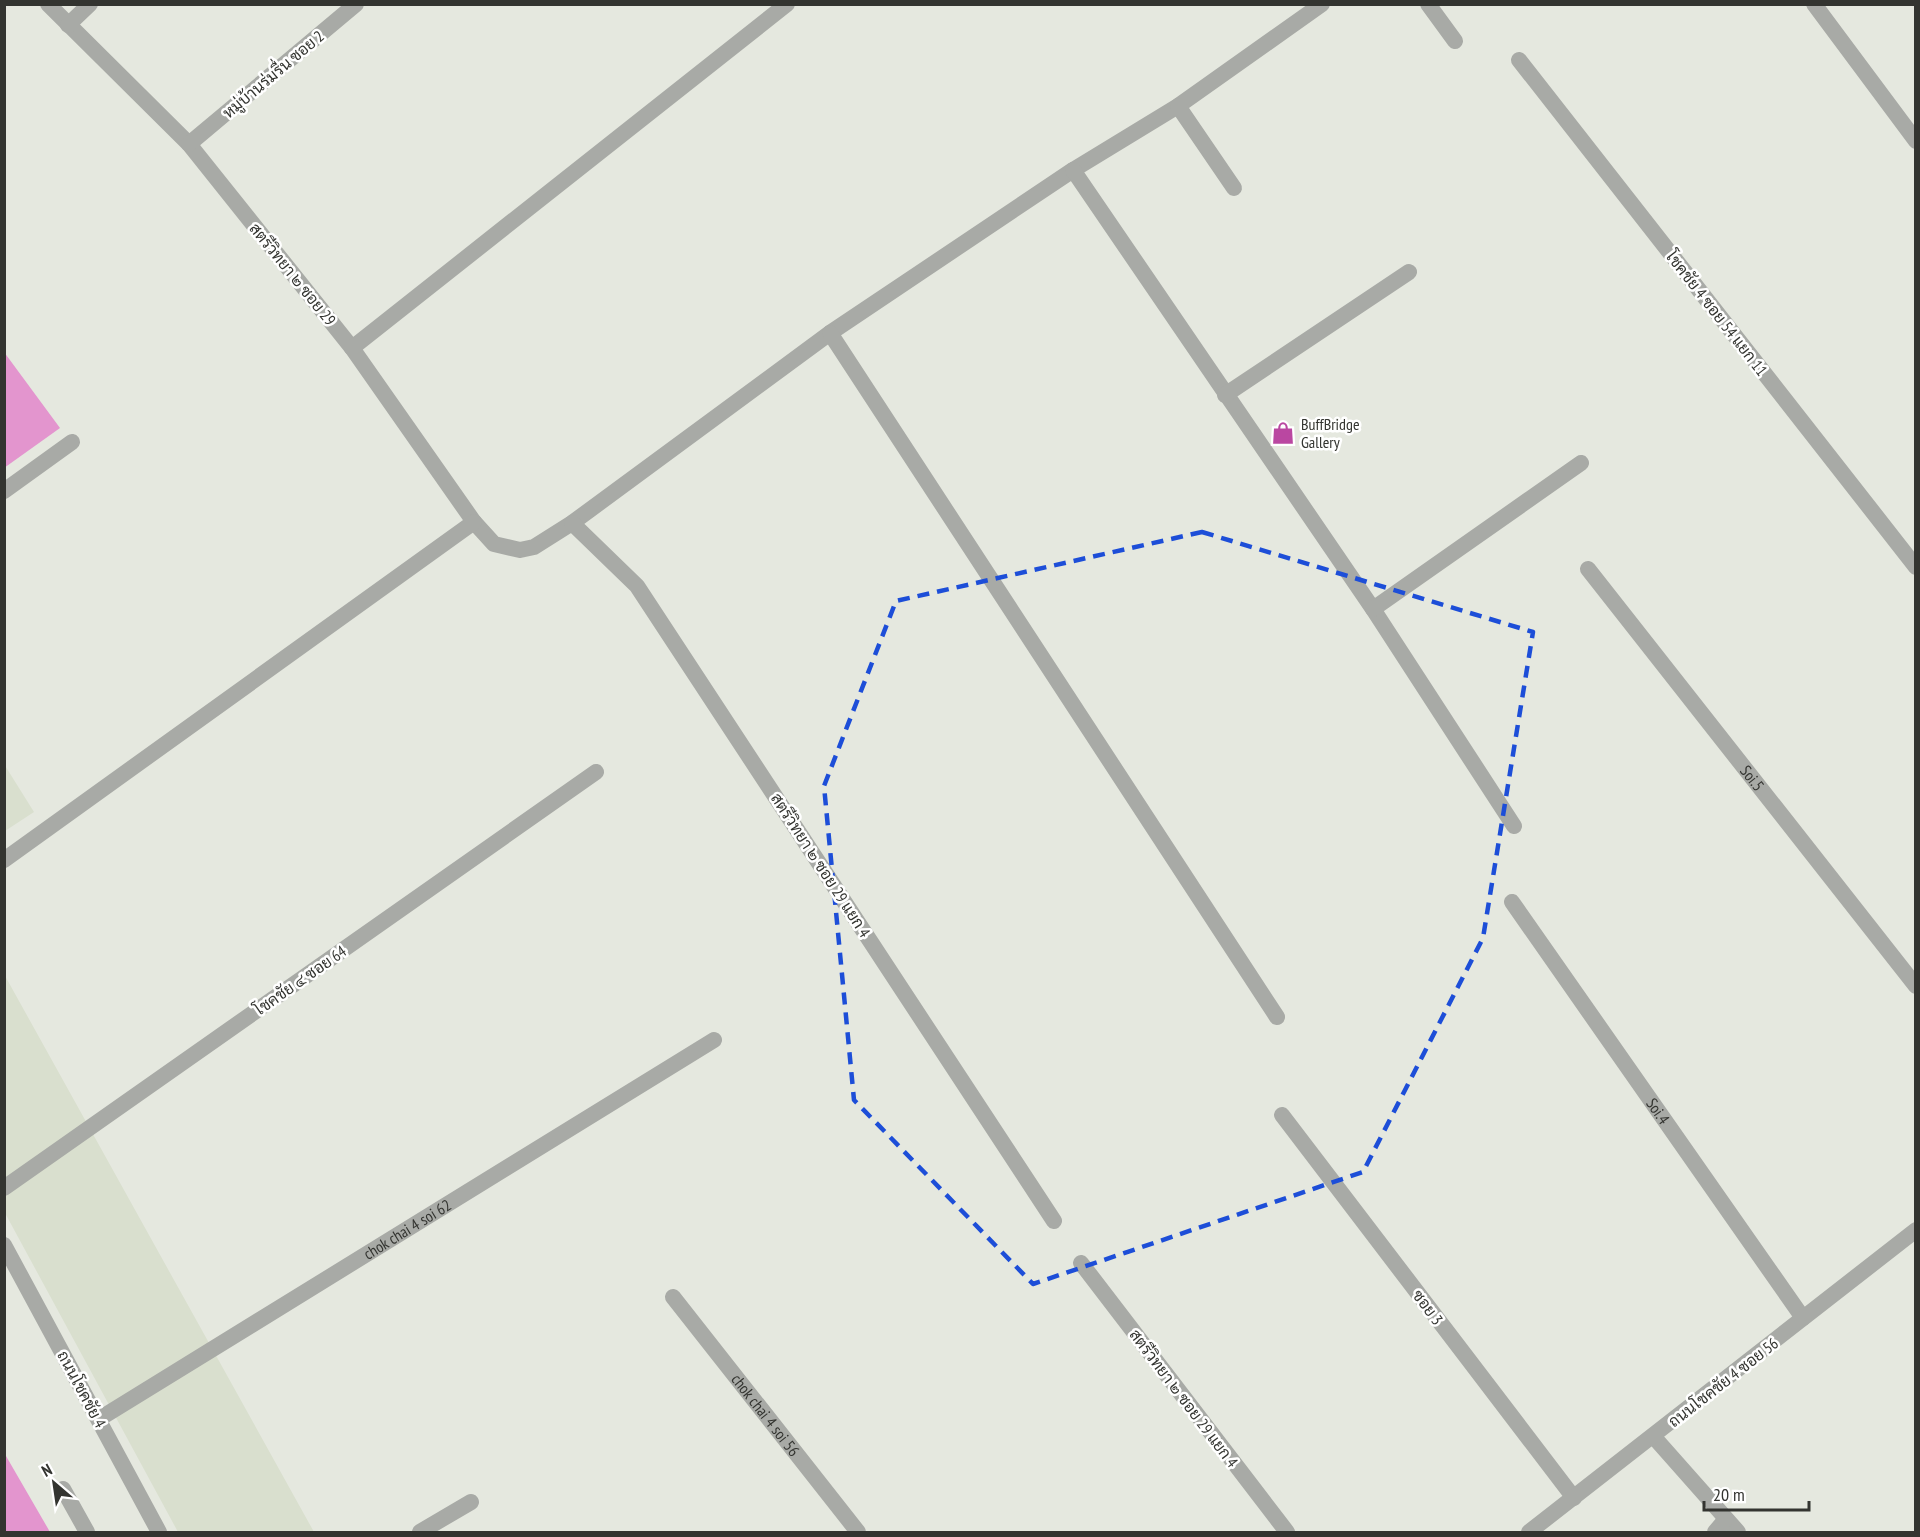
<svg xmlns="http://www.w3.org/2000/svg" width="1920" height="1537" viewBox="0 0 1920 1537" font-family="'PT Sans Narrow',Sarabun,sans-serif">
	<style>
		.built { fill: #d9dfce }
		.building { fill: #e395ce }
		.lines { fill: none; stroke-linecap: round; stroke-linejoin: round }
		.service { stroke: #a8aaa6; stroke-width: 16 }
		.minor { stroke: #a8aaa6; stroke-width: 16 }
		.tertiary { stroke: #a8aaa6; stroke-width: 16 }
		.marked { fill: none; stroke: #1d4ed8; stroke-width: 4.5; stroke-dasharray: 12 8; stroke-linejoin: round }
		.labels { text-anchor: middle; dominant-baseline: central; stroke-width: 5; stroke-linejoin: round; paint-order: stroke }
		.street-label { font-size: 16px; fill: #333430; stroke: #fff }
		.poi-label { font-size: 16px; fill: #333430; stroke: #fff; text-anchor: start }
	</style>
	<rect width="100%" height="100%" fill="#e5e8df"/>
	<path class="built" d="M 4,764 L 34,812 L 5,831 L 4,831 Z
		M 4,974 L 314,1532 L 178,1532 L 5,1213 Z"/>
	<path class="building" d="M 4,352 L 60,428 L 4,468 Z
		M 6,1456 L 50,1532 L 4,1532 L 4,1457 Z"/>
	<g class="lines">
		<g class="service">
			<path d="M 1428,4 L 1455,41"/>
			<path id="s1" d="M 99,1419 L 714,1040"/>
			<path d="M 63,1489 L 87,1532"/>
			<path d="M 420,1532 L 471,1502"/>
		</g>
		<g class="minor">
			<path d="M 48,4 L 189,144 L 352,348 L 474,522 L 494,544 L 520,550 L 534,547 L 572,523 L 830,333 L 1073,170 L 1178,106 L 1322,4"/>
			<path d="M 1814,4 L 1916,141"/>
			<path d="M 68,25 L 90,4"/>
			<path d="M 1519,60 L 1916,567"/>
			<path d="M 1178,106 L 1234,188"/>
			<path d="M 189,144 L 356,4"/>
			<path d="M 1073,170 L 1373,609 L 1514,826"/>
			<path d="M 830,333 L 1277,1017"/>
			<path d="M 352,348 L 787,4"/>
			<path d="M 1225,395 L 1409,272"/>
			<path d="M 4,491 L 72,442"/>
			<path d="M 572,523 L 637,586 L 1054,1221"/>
			<path id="s2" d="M 1588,569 L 1916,986"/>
			<path d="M 1373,609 L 1581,463"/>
			<path d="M 4,860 L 474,522"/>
			<path id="s3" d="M 1512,902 L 1803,1318"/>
			<path d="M 1282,1115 L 1574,1498"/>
			<path d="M 4,1188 L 596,772"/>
			<path d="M 1081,1263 L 1287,1532"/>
			<path id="s4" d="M 673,1297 L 858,1532"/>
			<path d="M 1653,1436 L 1738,1532"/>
			<path d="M 1529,1532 L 1916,1230"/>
			<path d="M 1715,1532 L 1726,1519"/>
		</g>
		<path class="tertiary" d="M 4,1245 L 159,1532"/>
	</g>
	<path class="marked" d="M 1202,532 L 1533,632 L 1483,938 L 1363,1172 L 1033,1284 L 854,1100 L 824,786 L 896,601 Z"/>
	<defs>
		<g id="shop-bare" transform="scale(1.8)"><path d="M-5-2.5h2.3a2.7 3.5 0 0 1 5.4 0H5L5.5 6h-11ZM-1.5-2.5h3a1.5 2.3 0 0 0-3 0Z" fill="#ba47a1" stroke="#fff" stroke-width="2.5" paint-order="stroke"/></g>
	</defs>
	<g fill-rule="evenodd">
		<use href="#shop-bare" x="1283" y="433"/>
	</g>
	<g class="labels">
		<g class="street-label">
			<text transform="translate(273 74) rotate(-40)">หมู่บ้านร่มรื่น ซอย 2</text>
			<text transform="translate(293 274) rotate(51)">สตรีวิทยา ๒ ซอย 29</text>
			<text transform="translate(1717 313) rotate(52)">โชคชัย 4 ซอย 54 แยก 11</text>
			<text stroke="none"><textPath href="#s2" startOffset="266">Soi.5</textPath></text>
			<text transform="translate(821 865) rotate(57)">สตรีวิทยา ๒ ซอย 29 แยก 4</text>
			<text transform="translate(300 980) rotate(-35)">โชคชัย ๔ ซอย 64</text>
			<text stroke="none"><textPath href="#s3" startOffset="255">Soi.4</textPath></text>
			<text stroke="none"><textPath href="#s1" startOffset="362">chok chai 4 soi 62</textPath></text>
			<text transform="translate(1428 1307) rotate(53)">ซอย 3</text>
			<text transform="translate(1723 1382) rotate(-38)">ถนนโชคชัย 4 ซอย 56</text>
			<text transform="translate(82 1389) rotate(62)">ถนนโชคชัย 4</text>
			<text transform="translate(1184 1398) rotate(53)">สตรีวิทยา ๒ ซอย 29 แยก 4</text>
			<text stroke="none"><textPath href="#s4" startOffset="150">chok chai 4 soi 56</textPath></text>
		</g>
		<g class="poi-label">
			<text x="1301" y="424">BuffBridge<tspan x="1301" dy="18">Gallery</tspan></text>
		</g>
	</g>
	<rect width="1920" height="1537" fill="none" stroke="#333430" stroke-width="12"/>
	<g transform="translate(54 1483) rotate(331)" stroke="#ffffff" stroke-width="4.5" paint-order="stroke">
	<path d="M0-4.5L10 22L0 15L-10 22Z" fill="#333430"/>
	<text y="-9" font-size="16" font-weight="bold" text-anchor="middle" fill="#333430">N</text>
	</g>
	<path d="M1704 1501v9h105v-9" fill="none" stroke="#333430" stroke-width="3"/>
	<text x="1713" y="1501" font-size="18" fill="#333430" stroke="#ffffff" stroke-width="4.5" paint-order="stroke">20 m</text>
</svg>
